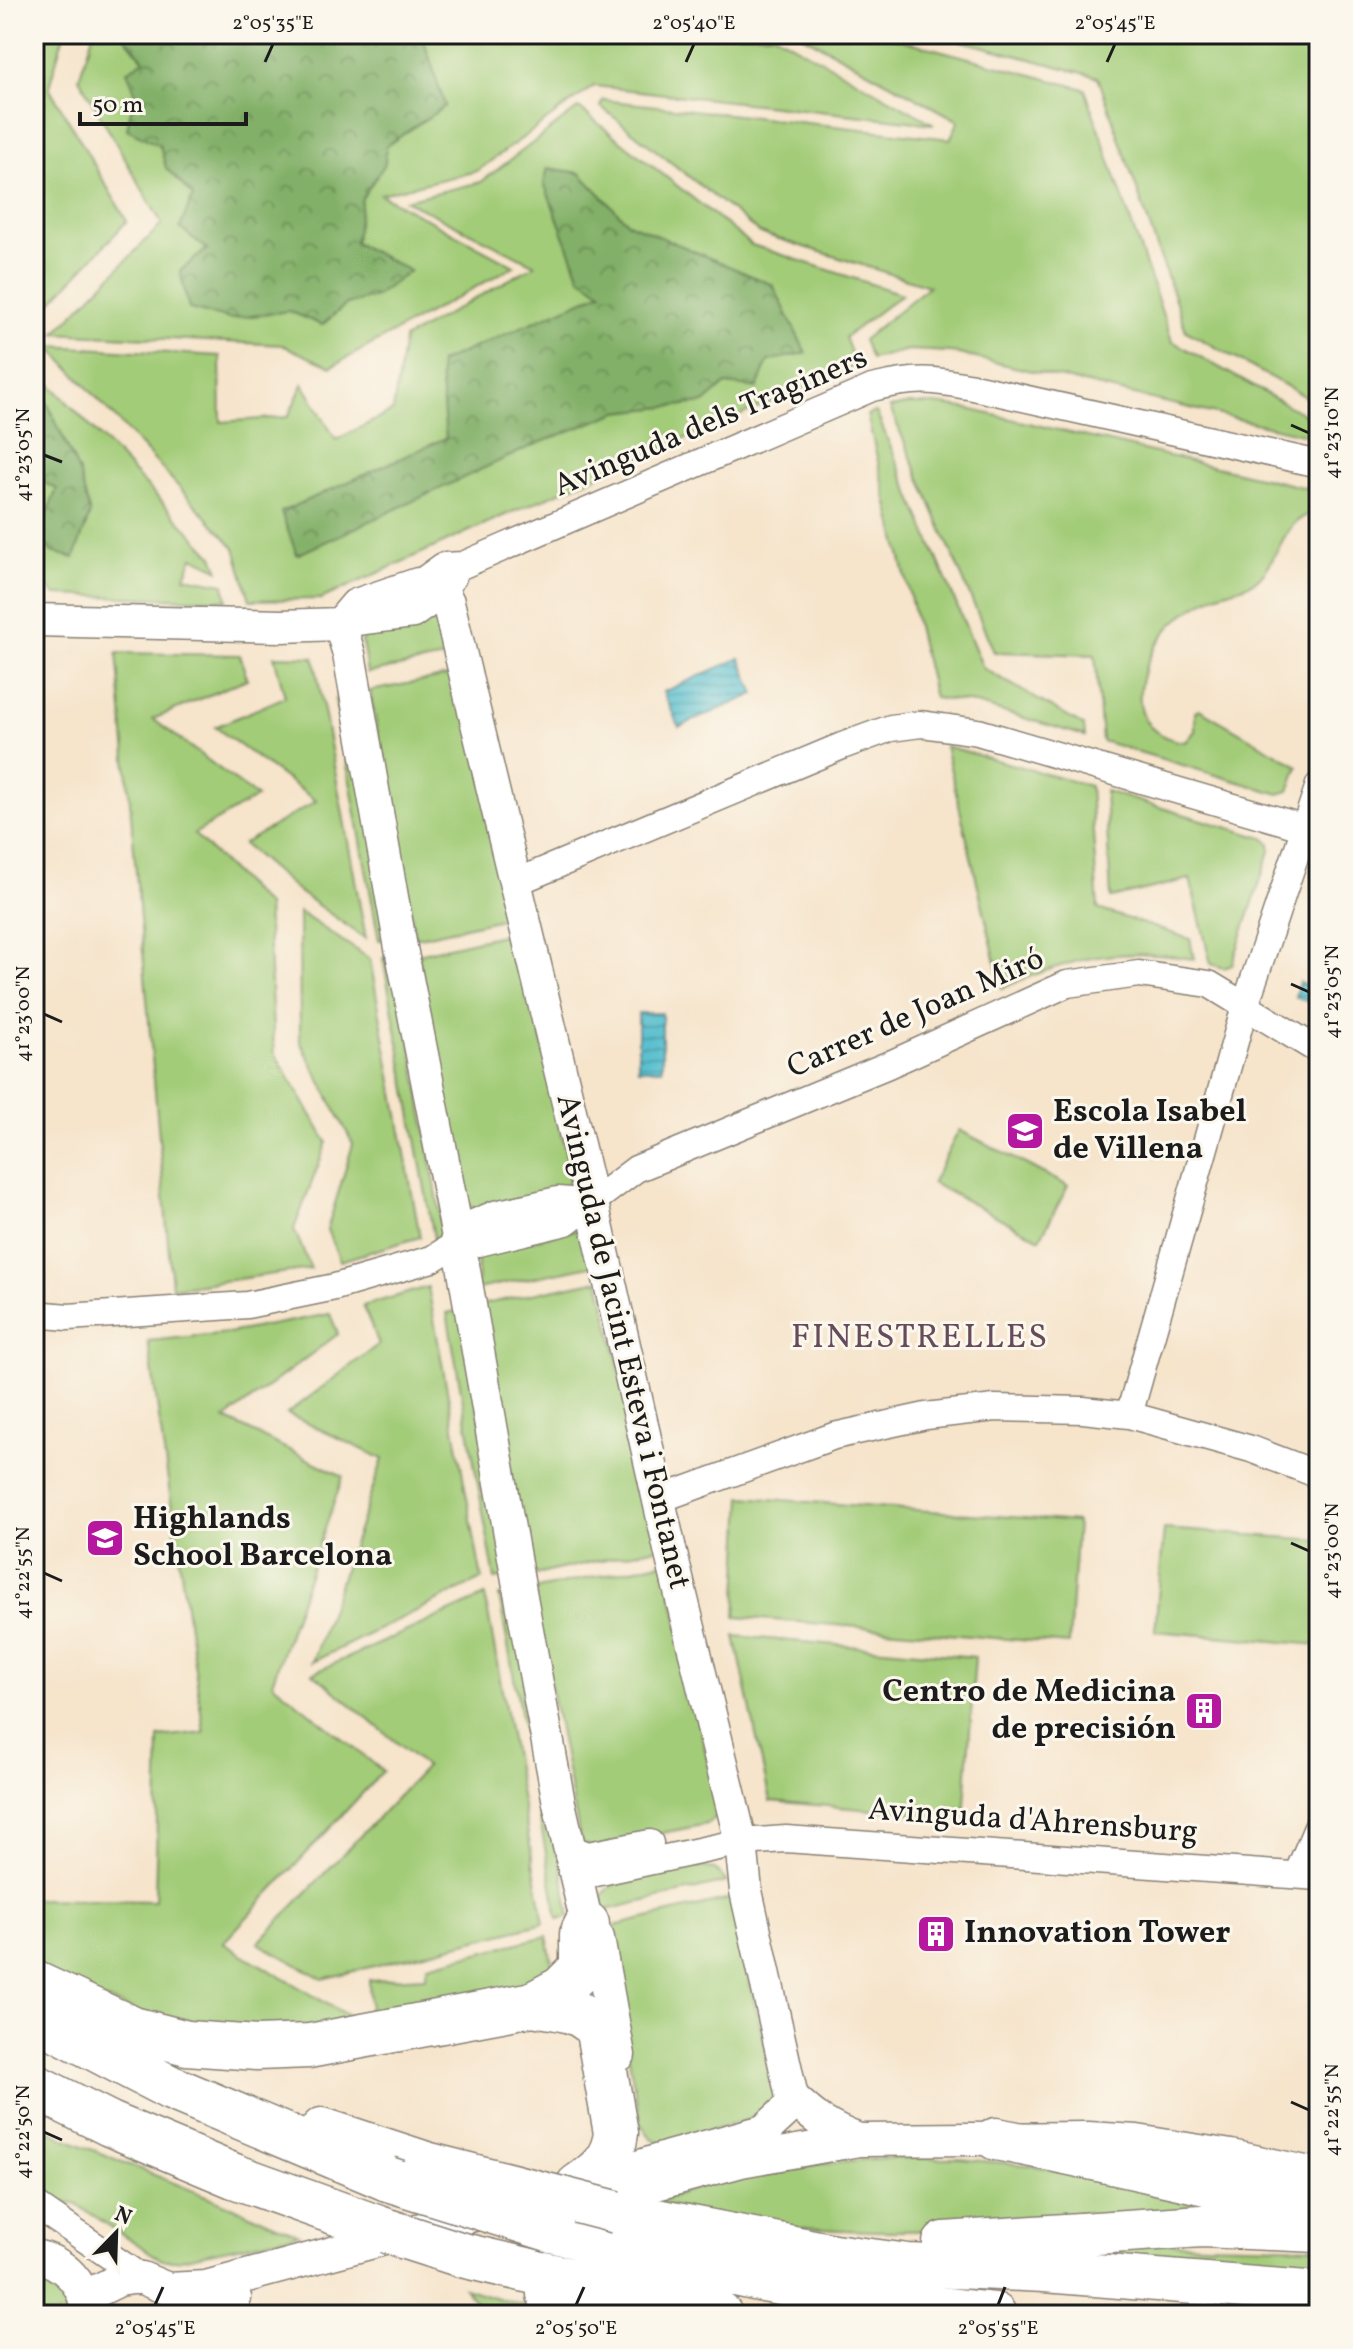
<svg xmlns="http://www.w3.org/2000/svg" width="1353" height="2349" viewBox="0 0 1353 2349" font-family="Vollkorn,serif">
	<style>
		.green { fill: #a3cc78; stroke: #60744a; stroke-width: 2 }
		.forest { fill: url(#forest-crowns); stroke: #4f6642; stroke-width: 2 }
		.water { fill: url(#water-rules); stroke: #376c75; stroke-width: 2 }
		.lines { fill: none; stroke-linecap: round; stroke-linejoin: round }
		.minor-casing { stroke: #898074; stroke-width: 29 }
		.tertiary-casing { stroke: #898074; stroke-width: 35 }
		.trunk-casing { stroke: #898074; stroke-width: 45 }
		.motorway-casing { stroke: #898074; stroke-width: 47 }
		.minor { stroke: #fff; stroke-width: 26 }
		.tertiary { stroke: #fff; stroke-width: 32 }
		.trunk { stroke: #fff; stroke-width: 42 }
		.motorway { stroke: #fff; stroke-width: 44 }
		.trunk-bridge-casing { stroke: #898074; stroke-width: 45; stroke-linecap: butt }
		.motorway-bridge-casing { stroke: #898074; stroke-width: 47; stroke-linecap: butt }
		.trunk-bridge { stroke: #fff; stroke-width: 42 }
		.motorway-bridge { stroke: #fff; stroke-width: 44 }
		.ticks { fill: none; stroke: #1c1c1c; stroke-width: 3 }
		.labels { text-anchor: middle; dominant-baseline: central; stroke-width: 6; stroke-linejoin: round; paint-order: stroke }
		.street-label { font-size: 32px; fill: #1c1c1c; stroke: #fbf7ec }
		.poi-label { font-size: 32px; font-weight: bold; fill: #1c1c1c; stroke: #fbf7ec; text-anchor: start }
		.neighbourhood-label { font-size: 34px; letter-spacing: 2px; fill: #664c5b; stroke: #fbf7ec }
		.neatline { fill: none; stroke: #1c1c1c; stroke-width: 3 }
		.ticks-label { font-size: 20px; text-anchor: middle; fill: #1c1c1c }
	</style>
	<defs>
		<pattern id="forest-crowns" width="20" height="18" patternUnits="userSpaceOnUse" patternTransform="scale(2)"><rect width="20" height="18" fill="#82b068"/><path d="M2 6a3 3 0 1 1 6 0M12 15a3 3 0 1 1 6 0" fill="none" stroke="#6a8e55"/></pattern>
		<pattern id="water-rules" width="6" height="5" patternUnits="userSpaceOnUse" patternTransform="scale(2)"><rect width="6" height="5" fill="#52bdce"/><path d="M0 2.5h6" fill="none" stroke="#4399a6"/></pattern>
	</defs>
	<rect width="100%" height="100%" fill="#fbf7ec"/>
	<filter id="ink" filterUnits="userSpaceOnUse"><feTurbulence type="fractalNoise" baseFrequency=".0125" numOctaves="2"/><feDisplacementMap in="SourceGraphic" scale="16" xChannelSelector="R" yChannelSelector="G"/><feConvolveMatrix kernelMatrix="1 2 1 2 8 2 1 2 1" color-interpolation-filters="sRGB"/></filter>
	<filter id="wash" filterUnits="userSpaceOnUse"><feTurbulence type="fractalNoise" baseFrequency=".006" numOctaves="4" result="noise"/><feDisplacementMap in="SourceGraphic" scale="32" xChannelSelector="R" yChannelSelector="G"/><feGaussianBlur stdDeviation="1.8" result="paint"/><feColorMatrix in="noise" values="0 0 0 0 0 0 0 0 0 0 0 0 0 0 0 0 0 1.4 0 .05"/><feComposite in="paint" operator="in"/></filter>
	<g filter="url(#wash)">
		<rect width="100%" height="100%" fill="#f6e4cb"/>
		<path class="green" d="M 34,34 L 64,34 L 49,87 L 127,221 L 34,321 Z
			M 93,34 L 774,34 L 934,124 L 594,86 L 477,171 L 380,194 L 514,266 L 331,367 L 282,345 L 55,333 L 162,224 L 79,78 Z
			M 800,34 L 879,34 L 1085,89 L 1172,341 L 1319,423 L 1319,438 L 950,352 L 908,350 L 871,359 L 863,340 L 929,286 L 760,233 L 600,106 L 603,100 L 950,139 L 959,121 Z
			M 936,34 L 1319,34 L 1319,404 L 1186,331 L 1098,77 Z
			M 579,108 L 752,245 L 902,294 L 845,337 L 856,366 L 496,519 L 321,599 L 250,600 L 235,548 L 49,346 L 220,356 L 221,422 L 288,417 L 303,384 L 336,440 L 393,411 L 404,339 L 535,265 L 405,200 L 481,182 Z
			M 34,367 L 213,556 L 219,570 L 193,557 L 185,577 L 224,584 L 227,600 L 56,595 L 34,574 Z
			M 909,404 L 935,404 L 964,408 L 1319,491 L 1319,511 C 1281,519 1283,553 1260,577 C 1250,587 1227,590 1214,596 C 1202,602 1183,614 1173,624 C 1138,659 1115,734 1186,742 L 1195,731 L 1195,712 L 1199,709 L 1298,766 L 1289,791 L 1279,794 L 1102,741 L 1095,655 L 994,652 L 890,408 Z
			M 876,412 L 983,668 L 1084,726 L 1085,736 L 969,702 L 934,698 L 867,415 Z
			M 433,616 L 439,618 L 454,656 L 367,673 L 362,641 L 368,631 Z
			M 117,653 L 240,655 L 247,679 L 153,719 L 257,797 L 194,834 L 267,906 L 274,1052 L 327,1142 L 294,1229 L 311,1269 L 172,1288 Z
			M 274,656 L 314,657 L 366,939 L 299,892 L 243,844 L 316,801 L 215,727 L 285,697 Z
			M 459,674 L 515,916 L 415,938 L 370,691 Z
			M 349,697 L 392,937 L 379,940 L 335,699 Z
			M 945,746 L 1090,786 L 1098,909 L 1190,939 L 1194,959 C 1116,947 1074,957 1002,988 Z
			M 1105,791 L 1263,838 L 1270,843 L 1270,851 L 1232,965 L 1224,968 L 1211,964 L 1190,879 L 1111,898 Z
			M 299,912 L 370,959 L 420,1237 L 340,1261 L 327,1230 L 353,1144 L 300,1041 Z
			M 519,931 L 571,1180 L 564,1190 L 477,1209 L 467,1205 L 418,954 Z
			M 396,955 L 444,1237 L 435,1244 L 383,958 Z
			M 959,1130 L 1068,1186 L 1040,1239 L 932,1183 Z
			M 574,1230 L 588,1239 L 595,1265 L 477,1289 L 478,1253 Z
			M 599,1280 L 661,1547 L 529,1576 L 480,1305 Z
			M 428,1287 L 482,1579 L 312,1662 L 383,1459 L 287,1414 L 379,1344 L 363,1306 Z
			M 460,1310 L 508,1577 L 495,1579 L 447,1313 Z
			M 330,1314 L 338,1334 L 225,1419 L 343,1476 L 272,1683 L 383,1771 L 223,1943 L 360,2023 L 290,2034 L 180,2028 L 34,1973 L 34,1899 L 155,1901 L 159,1737 L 204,1732 L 148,1341 L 228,1333 Z
			M 742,1497 L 1077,1522 L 1069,1644 L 736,1617 Z
			M 1164,1529 L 1319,1540 L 1319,1645 L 1155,1631 Z
			M 665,1562 L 719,1815 L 707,1824 L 593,1847 L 581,1843 L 532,1590 Z
			M 512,1594 L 570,1916 L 558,1919 L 499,1596 Z
			M 485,1596 L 544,1923 L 323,1979 L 258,1943 L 426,1767 L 313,1673 Z
			M 735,1636 L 975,1657 L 964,1818 L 770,1801 Z
			M 696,1866 L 715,1869 L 727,1882 L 602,1911 L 603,1895 L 612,1884 Z
			M 730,1899 L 774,2085 L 776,2104 L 772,2114 L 662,2143 L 651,2138 L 641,2124 L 605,1928 Z
			M 547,1936 L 555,1979 L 361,2024 L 370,2006 L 369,1980 L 425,1977 L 428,1965 Z
			M 34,2121 L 66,2139 L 299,2234 L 176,2260 L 162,2260 L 74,2203 L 40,2200 L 34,2196 Z
			M 885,2158 L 960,2159 L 1027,2165 L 1216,2200 L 1216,2210 C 1085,2220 952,2237 820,2229 C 763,2226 707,2213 651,2203 L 711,2183 L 824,2163 Z
			M 1089,2241 L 1319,2247 L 1319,2278 L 988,2254 Z
			M 34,2271 C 58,2279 66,2291 73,2315 L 34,2315 Z
			M 464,2288 L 555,2315 L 487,2315 Z
			M 1234,2306 L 1319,2309 L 1319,2315 L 1272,2315 L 1233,2310 Z"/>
		<path class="forest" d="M 122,34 L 422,34 L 445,106 L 386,146 L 385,164 L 362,198 L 355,243 L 410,271 L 376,296 L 347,304 L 322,325 L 289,311 L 230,319 L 189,309 L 180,271 L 207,249 L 180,228 L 193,196 L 166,168 L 160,146 L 127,129 L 135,91 L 127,71 L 144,60 Z
			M 548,168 L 580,173 L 628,223 L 773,285 L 806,353 L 768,361 L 757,388 L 726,384 L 704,403 L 618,412 L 534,445 L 297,555 L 281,512 L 446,438 L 439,363 L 602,292 L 580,277 L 544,183 Z
			M 47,402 L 79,472 L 90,514 L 74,558 L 52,552 L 37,538 L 57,489 L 34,478 L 43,453 L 34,441 L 34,403 Z"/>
		<path class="water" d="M 740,658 L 755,694 L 679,727 L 663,692 Z
			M 1299,982 L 1319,989 L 1319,1005 L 1295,997 Z
			M 638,1013 L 662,1013 L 662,1069 L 638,1069 Z"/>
	</g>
	<g filter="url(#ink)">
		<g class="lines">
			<g class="minor-casing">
				<path id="minor" d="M 418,584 L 443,566 L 463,565 L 872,388 C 917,377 933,379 978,388 L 1319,464
					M 340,624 L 413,615 L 433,601 L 453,577
					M 514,883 L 842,746 L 891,728 L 921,724 L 978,732 L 1319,832
					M 459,1242 L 479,1243 L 566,1222 L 636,1169 L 888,1065 L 1067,984 L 1139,974 L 1209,984 L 1319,1051
					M 34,1314 L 68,1317 L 247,1305 L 335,1287 L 432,1259 L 459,1242 L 471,1224 L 495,1214 L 558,1200 L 592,1203
					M 1129,1415 L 1245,1006 L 1319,785
					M 660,1499 L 834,1436 L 926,1416 L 995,1408 L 1083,1410 L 1129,1415 L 1251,1449 L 1319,1475
					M 570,1848 L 588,1855 L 650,1843
					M 1297,1875 L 1319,1823
					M 577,1877 L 741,1842 L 786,1839 L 1319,1877
					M 34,2204 L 142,2278"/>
			</g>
			<g class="tertiary-casing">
				<path id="tertiary" d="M 34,620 L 281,626 L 340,624 L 356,605 L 418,584 L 442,591 L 448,602 L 592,1203 L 671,1554 L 741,1842 L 746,1891 L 792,2097 L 789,2108 L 764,2131 L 669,2157 L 587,2183
					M 340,624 L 349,654 L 401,948 L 459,1242 L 519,1586 L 559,1803 L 587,1924 L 598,1938 L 619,2055
					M 792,2097 C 815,2119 829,2129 859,2140 L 1088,2138 L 1137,2141 L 1231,2156 L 1319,2175
					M 619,2194 L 741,2161 L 859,2140
					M 34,2256 C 64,2261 86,2284 87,2315
					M 84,2297 L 119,2280 L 133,2278 L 142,2278 L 168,2289 L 206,2287 L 492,2210
					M 185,2315 L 235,2298"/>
			</g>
			<g class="trunk-casing">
				<path id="trunk" d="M 322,2129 L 426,2163
					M 996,2139 C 1104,2159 1211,2187 1319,2208
					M 616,2212 L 834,2255 L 908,2265 L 1045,2271 L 1319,2293
					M 944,2243 L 1202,2226 L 1319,2231
					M 548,2294 L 618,2315"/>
			</g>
			<g class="motorway-casing">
				<path id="motorway" d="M 34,1983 L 133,2029 L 187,2043 L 257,2048 L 309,2046 L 533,2004 L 561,1989 L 582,1968 L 582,1934 L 587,1924
					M 533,2004 C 556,2008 586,2009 598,2032 L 616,2133 C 613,2160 599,2171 578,2186
					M 34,2017 L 169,2087 L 388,2179
					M 34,2086 L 110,2124 L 234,2176 L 387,2231
					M 552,2230 C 697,2268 845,2301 994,2315
					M 462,2255 L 720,2315"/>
			</g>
			<use href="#minor" class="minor"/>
			<use href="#tertiary" class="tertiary"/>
			<use href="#trunk" class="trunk"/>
			<use href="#motorway" class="motorway"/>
			<g class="trunk-bridge-casing">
				<path id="trunk-bridge" d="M 426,2163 L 616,2212"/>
			</g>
			<g class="motorway-bridge-casing">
				<path id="motorway-bridge" d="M 388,2179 L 552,2230
					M 387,2231 L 462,2255"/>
			</g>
			<use href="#trunk-bridge" class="trunk-bridge"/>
			<use href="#motorway-bridge" class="motorway-bridge"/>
		</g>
	</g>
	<path class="ticks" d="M 265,62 L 273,44M 686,62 L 694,44M 1107,62 L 1115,44M 1291,425 L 1309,433M 44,455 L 62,462M 1291,984 L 1309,992M 44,1014 L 62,1022M 1291,1543 L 1309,1551M 44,1573 L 62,1581M 1291,2102 L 1309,2110M 44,2132 L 62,2140M 155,2305 L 163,2287M 576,2305 L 584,2287M 998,2305 L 1005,2287"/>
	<defs>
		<g id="school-square" transform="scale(2)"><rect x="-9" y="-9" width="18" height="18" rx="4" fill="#b5179e" stroke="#fbf7ec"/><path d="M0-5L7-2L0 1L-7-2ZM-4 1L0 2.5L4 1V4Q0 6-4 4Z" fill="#fff"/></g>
		<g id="building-square" transform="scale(2)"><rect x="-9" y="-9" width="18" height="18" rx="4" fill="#b5179e" stroke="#fbf7ec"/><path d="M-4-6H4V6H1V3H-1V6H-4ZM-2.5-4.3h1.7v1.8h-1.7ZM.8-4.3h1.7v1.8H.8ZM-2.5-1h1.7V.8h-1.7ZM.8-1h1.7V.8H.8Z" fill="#fff"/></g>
	</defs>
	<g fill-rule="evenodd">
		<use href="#school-square" x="1025" y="1131"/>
		<use href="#school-square" x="105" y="1538"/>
		<use href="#building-square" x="1204" y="1711"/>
		<use href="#building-square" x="936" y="1934"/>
	</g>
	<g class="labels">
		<g class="street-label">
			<text transform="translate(711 423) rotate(-23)">Avinguda dels Traginers</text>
			<text transform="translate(916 1014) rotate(-24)">Carrer de Joan Miró</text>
			<text transform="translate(622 1342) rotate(77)">Avinguda de Jacint Esteva i Fontanet</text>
			<text transform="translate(1033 1822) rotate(4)">Avinguda d'Ahrensburg</text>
		</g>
		<g class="poi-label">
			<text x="1053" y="1113">Escola Isabel<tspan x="1053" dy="37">de Villena</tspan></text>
			<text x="133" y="1520">Highlands<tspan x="133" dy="37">School Barcelona</tspan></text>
			<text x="1176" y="1693" text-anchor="end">Centro de Medicina<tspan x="1176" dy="37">de precisión</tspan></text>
			<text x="964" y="1934">Innovation Tower</text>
		</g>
		<g class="neighbourhood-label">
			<text x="920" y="1338">FINESTRELLES</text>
		</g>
	</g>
	<rect width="1353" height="2349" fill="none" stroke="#fbf7ec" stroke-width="88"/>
	<g transform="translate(116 2233) rotate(23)" stroke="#fbf7ec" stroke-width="6" paint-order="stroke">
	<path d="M0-6L14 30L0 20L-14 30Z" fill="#1c1c1c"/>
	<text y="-12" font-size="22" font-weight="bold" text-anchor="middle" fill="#1c1c1c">N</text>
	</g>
	<path d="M80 112v12h166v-12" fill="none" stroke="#1c1c1c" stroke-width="4"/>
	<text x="92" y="112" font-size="24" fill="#1c1c1c" stroke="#fbf7ec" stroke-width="6" paint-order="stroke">50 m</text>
	<rect x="44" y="44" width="1265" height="2261" class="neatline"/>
	<g class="ticks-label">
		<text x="273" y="29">2°05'35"E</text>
		<text x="694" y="29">2°05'40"E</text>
		<text x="1115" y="29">2°05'45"E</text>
		<text transform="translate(1331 433) rotate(-90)" y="7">41°23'10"N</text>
		<text transform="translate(22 455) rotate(-90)" y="7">41°23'05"N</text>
		<text transform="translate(1331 992) rotate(-90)" y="7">41°23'05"N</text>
		<text transform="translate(22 1014) rotate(-90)" y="7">41°23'00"N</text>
		<text transform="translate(1331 1551) rotate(-90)" y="7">41°23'00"N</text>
		<text transform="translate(22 1573) rotate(-90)" y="7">41°22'55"N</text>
		<text transform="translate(1331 2110) rotate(-90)" y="7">41°22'55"N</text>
		<text transform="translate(22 2132) rotate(-90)" y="7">41°22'50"N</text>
		<text x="155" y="2334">2°05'45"E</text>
		<text x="576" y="2334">2°05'50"E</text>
		<text x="998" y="2334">2°05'55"E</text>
	</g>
</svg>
